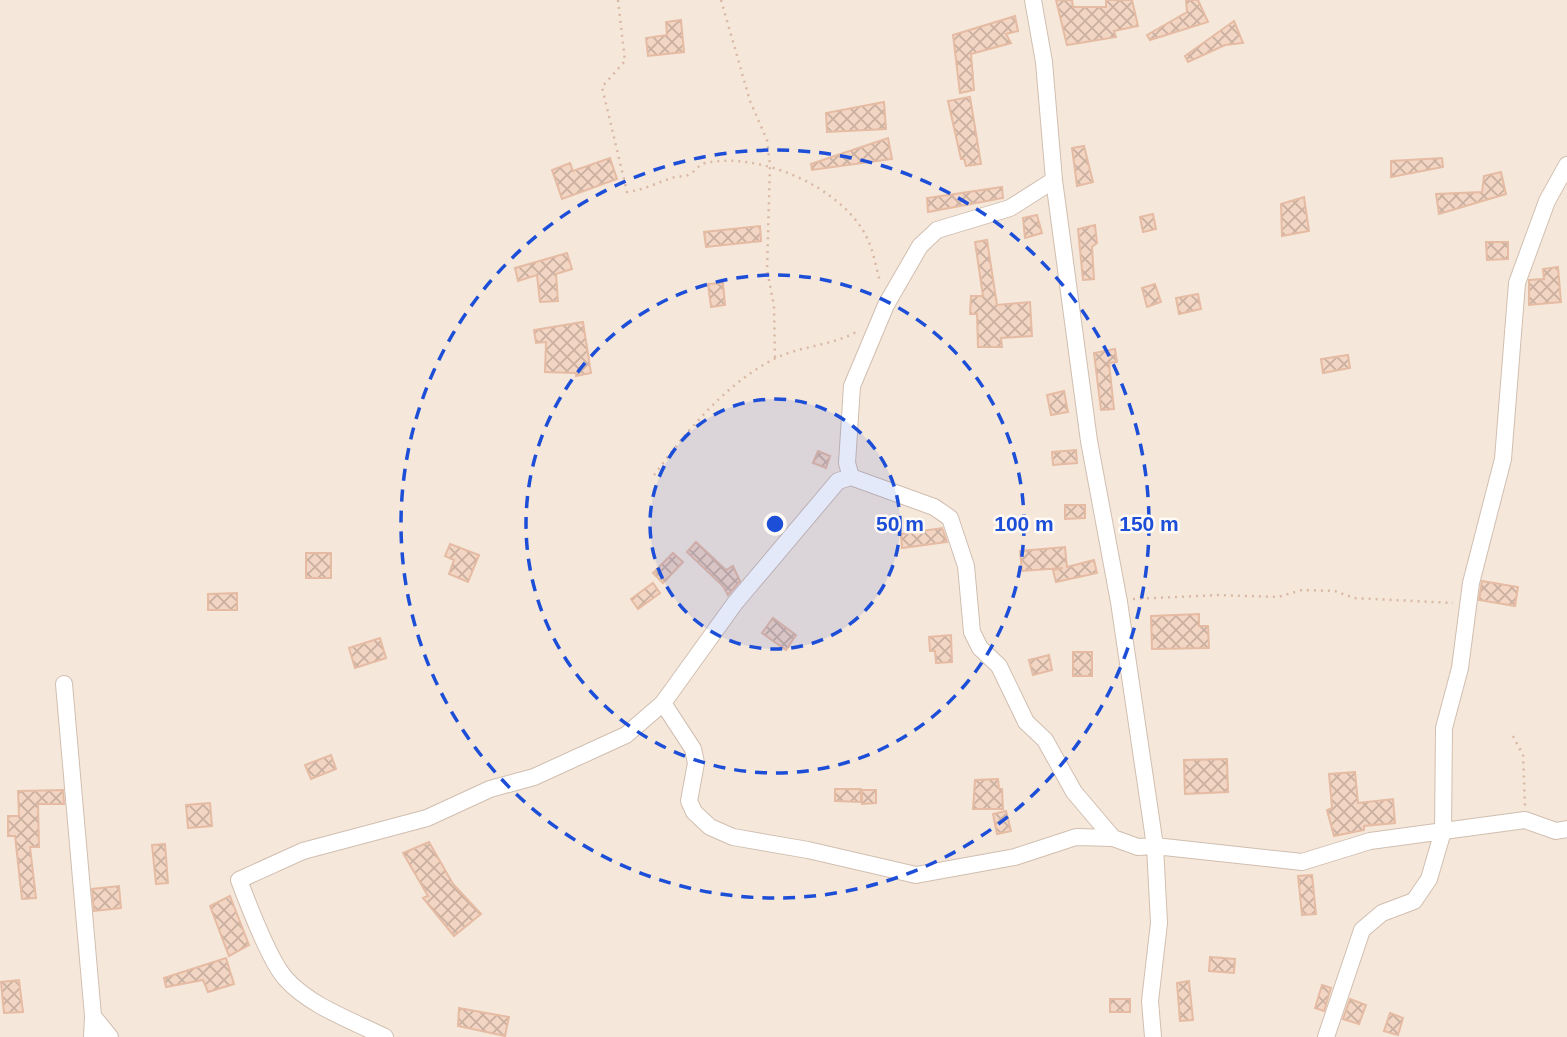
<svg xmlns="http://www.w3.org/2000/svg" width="1567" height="1037" viewBox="0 0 1567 1037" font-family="Arial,sans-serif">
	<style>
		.residential { fill: #f5e8da }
		.building { fill: url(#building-cross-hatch); stroke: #e6bba3; stroke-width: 2 }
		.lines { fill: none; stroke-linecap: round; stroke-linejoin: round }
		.minor-casing { stroke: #d1beb0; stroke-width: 18 }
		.path { stroke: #d9b8a5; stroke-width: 2.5; stroke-dasharray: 2 5; stroke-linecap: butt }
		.minor { stroke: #fff; stroke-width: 16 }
		.ring { fill: none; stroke: #1d4ed8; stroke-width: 3.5; stroke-dasharray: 12 9 }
		.centre { fill: #1d4ed8; stroke: #fffaf3; stroke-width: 3.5 }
		.ring-label { font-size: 21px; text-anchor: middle; font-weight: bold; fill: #1d4ed8; stroke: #fffaf3; stroke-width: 5; stroke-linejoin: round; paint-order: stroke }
	</style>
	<defs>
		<pattern id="building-cross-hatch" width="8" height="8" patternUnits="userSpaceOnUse" patternTransform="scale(1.75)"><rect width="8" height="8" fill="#f3d5c3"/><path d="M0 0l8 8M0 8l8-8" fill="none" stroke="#cab0a1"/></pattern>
	</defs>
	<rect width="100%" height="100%" fill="#fdf6ec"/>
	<path class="residential" d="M 0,0 L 1567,0 L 1567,1037 L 0,1037 Z"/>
	<path class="building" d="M 1056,0 L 1072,0 L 1073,7 L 1106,7 L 1106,0 L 1132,0 L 1138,26 L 1114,31 L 1116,37 L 1067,45 Z
		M 1186,0 L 1198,0 L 1208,22 L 1150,40 L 1147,35 L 1187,12 Z
		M 1015,16 L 1018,31 L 1006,34 L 1011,43 L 971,54 L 974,90 L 960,93 L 953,35 Z
		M 681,20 L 684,52 L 648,56 L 646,38 L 667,35 L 666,22 Z
		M 1234,21 L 1243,43 L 1225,45 L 1188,62 L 1185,56 Z
		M 970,97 L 981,164 L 966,166 L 964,159 L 961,159 L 948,101 Z
		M 884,102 L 886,129 L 827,132 L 826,113 Z
		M 888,138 L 892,159 L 812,170 L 811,164 Z
		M 1084,146 L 1093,182 L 1077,186 L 1072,148 Z
		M 610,158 L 617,179 L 562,199 L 552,170 L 570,163 L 573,171 Z
		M 1442,158 L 1443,167 L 1391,177 L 1391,161 Z
		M 1501,172 L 1506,194 L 1439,214 L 1436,194 L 1482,192 L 1484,176 Z
		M 1002,187 L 1003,198 L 928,212 L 927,198 Z
		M 1304,197 L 1309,231 L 1282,236 L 1281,204 Z
		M 1153,214 L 1156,229 L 1143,232 L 1140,217 Z
		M 1037,215 L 1042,233 L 1025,238 L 1023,218 Z
		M 1095,225 L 1097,243 L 1092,247 L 1094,279 L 1083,280 L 1078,229 Z
		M 760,226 L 761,241 L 706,247 L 704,232 Z
		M 987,240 L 997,305 L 1030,302 L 1032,336 L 1001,338 L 1002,347 L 978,347 L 977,314 L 970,314 L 971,296 L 983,296 L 975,242 Z
		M 1486,242 L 1508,242 L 1508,259 L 1487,260 Z
		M 567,253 L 572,269 L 556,274 L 558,301 L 540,302 L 537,275 L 518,281 L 515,268 Z
		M 1558,267 L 1561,302 L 1529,305 L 1529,280 L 1544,279 L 1543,269 Z
		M 723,283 L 725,305 L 711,307 L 708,284 Z
		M 1155,284 L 1161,302 L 1147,307 L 1142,288 Z
		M 1198,294 L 1201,309 L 1179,314 L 1176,298 Z
		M 583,322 L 591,373 L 576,376 L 576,373 L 545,372 L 546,342 L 536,343 L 534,330 Z
		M 1115,349 L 1117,362 L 1109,363 L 1114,409 L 1101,410 L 1094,353 Z
		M 1348,355 L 1350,368 L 1323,373 L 1321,359 Z
		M 1064,391 L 1068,412 L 1051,415 L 1047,395 Z
		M 1076,450 L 1077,463 L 1053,465 L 1052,452 Z
		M 818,451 L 830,456 L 826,468 L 813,463 Z
		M 1065,505 L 1085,505 L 1085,518 L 1065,519 Z
		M 942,528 L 947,542 L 902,548 L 901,534 Z
		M 696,542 L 726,570 L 733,566 L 740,581 L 728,595 L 723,586 L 687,552 Z
		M 450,544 L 479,555 L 468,582 L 449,574 L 454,560 L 445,556 Z
		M 1065,547 L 1067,567 L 1094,560 L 1097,573 L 1056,582 L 1053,570 L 1063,568 L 1022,571 L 1020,551 Z
		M 306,553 L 331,553 L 331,578 L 306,578 Z
		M 673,553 L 683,562 L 663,583 L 653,573 Z
		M 1482,581 L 1518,587 L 1515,606 L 1479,600 Z
		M 653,583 L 660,593 L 638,609 L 631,599 Z
		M 237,593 L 237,610 L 208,610 L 208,594 Z
		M 1199,614 L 1199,626 L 1208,626 L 1209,648 L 1152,649 L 1151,616 Z
		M 773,618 L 796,635 L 786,650 L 762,633 Z
		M 951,635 L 952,662 L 936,663 L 935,651 L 930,651 L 929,637 Z
		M 380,638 L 386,658 L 355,668 L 349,648 Z
		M 1073,652 L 1092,652 L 1092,676 L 1073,676 Z
		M 1049,655 L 1052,670 L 1033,675 L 1029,660 Z
		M 331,755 L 336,769 L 311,779 L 305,765 Z
		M 1227,759 L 1228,792 L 1185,794 L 1184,760 Z
		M 1355,772 L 1358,803 L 1393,799 L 1395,823 L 1364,826 L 1364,830 L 1334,836 L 1327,810 L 1332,808 L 1329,774 Z
		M 998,779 L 999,789 L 1002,789 L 1003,809 L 973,809 L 975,780 Z
		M 835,789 L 861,789 L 861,802 L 835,801 Z
		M 63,790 L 64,804 L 38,804 L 39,847 L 30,847 L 36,898 L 22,899 L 15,836 L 8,836 L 8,816 L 19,816 L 18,791 Z
		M 862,790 L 876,790 L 876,803 L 862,804 Z
		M 210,803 L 212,826 L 188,828 L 186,805 Z
		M 1006,811 L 1011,831 L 997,834 L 993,814 Z
		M 429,842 L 453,884 L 481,914 L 454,936 L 423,898 L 428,896 L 403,853 Z
		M 165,844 L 168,883 L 156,884 L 152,845 Z
		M 1312,875 L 1316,914 L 1302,915 L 1298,876 Z
		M 119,886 L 121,908 L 94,911 L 92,889 Z
		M 230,896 L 249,945 L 229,956 L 210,906 Z
		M 1210,957 L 1235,959 L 1234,973 L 1209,971 Z
		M 226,958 L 234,984 L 208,992 L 203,980 L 166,987 L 164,978 Z
		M 19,980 L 23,1012 L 4,1013 L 1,982 Z
		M 1189,981 L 1193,1020 L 1180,1021 L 1177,983 Z
		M 1322,985 L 1331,988 L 1324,1011 L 1315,1008 Z
		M 1110,999 L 1130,999 L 1130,1012 L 1110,1012 Z
		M 1350,999 L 1366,1005 L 1359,1024 L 1343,1019 Z
		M 459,1008 L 509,1017 L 505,1036 L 458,1026 Z
		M 1390,1013 L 1403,1018 L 1398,1035 L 1384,1031 Z"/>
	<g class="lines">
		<g class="minor-casing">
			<path id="minor" d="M 1033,0 L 1044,62 L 1054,180 L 1089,441 L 1119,602 L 1155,846 L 1159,923 L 1150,1001 L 1153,1037
				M 1054,180 L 1010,208 L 937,230 L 920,246 L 886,305 L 852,386 L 847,463 L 851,477 L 934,507 L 950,518 L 966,566 L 972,632 L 980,648 L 999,666 L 1026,722 L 1045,740 L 1074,792 L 1113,838 L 1138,847 L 1155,846 L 1302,862 L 1370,841 L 1525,820 L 1556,831 L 1567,829
				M 64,684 L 93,1016 L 92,1037
				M 663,703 L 693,749 L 696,763 L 689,801 L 694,812 L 710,827 L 733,837 L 808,850 L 916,875 L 1015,857 L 1076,837 L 1113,838
				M 93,1016 L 110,1037
				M 385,1037 C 353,1021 310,1006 286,979 C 270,962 248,904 239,880 L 303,851 L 427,818 L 490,789 L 534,777 L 626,735 L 663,703 L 735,603 L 838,481 L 851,477
				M 1326,1037 L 1362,930 L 1382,913 L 1414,901 L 1429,879 L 1443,831 L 1444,728 L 1460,668 L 1471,583 L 1503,459 L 1517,283 L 1547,201 L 1567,165"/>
		</g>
		<path class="path" d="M 618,0 L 625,61 L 602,87 L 627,192 C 644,190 656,183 672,178 C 677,176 683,177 688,175 C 695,172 698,165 705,163 C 760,151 845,188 868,240 C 874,253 876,268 880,281
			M 721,0 L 750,101 L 767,140 L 770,165 L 767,270 L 774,306 L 775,358
			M 654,475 C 687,431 724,385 774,359 C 799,346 831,346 856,332
			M 1133,599 L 1219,595 L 1278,597 L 1302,590 L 1335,591 L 1354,598 L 1453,603
			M 1513,736 L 1523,755 L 1525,806"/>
		<use href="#minor" class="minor"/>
	</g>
	<circle cx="775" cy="524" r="125" fill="#1d4ed8" fill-opacity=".12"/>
	<g class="ring">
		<circle cx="775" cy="524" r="125"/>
		<circle cx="775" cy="524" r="249"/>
		<circle cx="775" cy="524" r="374"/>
	</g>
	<circle cx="775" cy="524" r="10" class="centre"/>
	<g class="ring-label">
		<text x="900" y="531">50 m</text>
		<text x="1024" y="531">100 m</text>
		<text x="1149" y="531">150 m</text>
	</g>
</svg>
